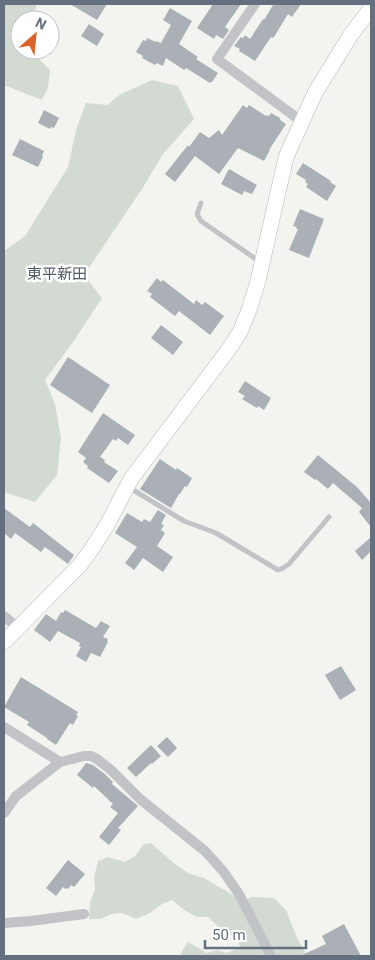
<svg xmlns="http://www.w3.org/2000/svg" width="375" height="960" viewBox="0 0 375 960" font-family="Roboto,'Noto Sans JP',sans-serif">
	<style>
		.green { fill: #d3dad1 }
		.building { fill: #aab0b5 }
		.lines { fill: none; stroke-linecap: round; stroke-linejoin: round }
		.secondary-casing { stroke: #b1b5b9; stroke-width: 16 }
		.lane { stroke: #c1c3c7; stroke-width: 5 }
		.street { stroke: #c1c3c7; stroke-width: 10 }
		.secondary { stroke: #fff; stroke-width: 15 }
		.labels { text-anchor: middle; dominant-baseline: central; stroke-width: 5; stroke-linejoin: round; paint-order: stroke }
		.neighbourhood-label { font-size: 15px; fill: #515a65; stroke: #fff }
	</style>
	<rect width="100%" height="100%" fill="#f3f4ef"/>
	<path class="green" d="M 4,4 L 37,4 L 32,20 L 20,20 L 20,50 L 30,50 L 50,70 L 48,88 L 42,100 L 4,85 Z
		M 152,80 L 178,86 L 194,119 L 163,154 L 142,189 L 84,275 L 102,298 L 73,342 L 45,380 L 55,404 L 61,438 L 57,475 L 35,502 L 4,492 L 4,251 L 25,236 L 68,167 L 76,130 L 86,103 L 108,105 L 119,95 Z
		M 151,843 L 175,864 L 190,874 L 204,878 L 243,901 L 252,897 L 274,898 L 286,910 L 297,938 L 307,956 L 179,956 L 188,942 L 207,953 L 217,950 L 227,953 L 240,947 L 238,939 L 224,932 L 208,917 L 197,917 L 184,910 L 172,900 L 162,904 L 150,913 L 136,919 L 122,913 L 112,914 L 100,919 L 89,919 L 90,903 L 95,889 L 94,877 L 98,861 L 108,857 L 125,862 L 135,856 L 144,844 Z"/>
	<path class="building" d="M 70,4 L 107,4 L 97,20 Z
		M 213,4 L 241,4 L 225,27 L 229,30 L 223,39 L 216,35 L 214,39 L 197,28 Z
		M 271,4 L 301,4 L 292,17 L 288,14 L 274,37 L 272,38 L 271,37 L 255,61 L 239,51 L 240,49 L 234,46 L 241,37 L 243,38 L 245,35 L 250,39 L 263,19 L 264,20 L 273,5 Z
		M 170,8 L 192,21 L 179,44 L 198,57 L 196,59 L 218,73 L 212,82 L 211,82 L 210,83 L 186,68 L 184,70 L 166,58 L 163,66 L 157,63 L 155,65 L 142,58 L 143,56 L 136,52 L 143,40 L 146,41 L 147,38 L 156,42 L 156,41 L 161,43 L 171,25 L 163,20 Z
		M 89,24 L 104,34 L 97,46 L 81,36 Z
		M 243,105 L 247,108 L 249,105 L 266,116 L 266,115 L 269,116 L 271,113 L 280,118 L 280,120 L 286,124 L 269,150 L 270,150 L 264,161 L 238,148 L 219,174 L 195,156 L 175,182 L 165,174 L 188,145 L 189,147 L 200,132 L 209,138 L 219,130 L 222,135 Z
		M 44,110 L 59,118 L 54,128 L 51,127 L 50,129 L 38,123 Z
		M 20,139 L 44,151 L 42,156 L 43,157 L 38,167 L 12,155 Z
		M 303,163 L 331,181 L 330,182 L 336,186 L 327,201 L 306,187 L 308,184 L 305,182 L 306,180 L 296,174 Z
		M 229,169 L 257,185 L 252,194 L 244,191 L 242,195 L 221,184 Z
		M 300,209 L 324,219 L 309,258 L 289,250 L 298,229 L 296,229 L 297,227 L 293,226 Z
		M 157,278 L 161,282 L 163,280 L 194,304 L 196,300 L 202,305 L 205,302 L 224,316 L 210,335 L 179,311 L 175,316 L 150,297 L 152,294 L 147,291 Z
		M 161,325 L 183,342 L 173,355 L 151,338 Z
		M 68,357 L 110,385 L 92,413 L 50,385 Z
		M 245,381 L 271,398 L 264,410 L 258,406 L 257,408 L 242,399 L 245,396 L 238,392 Z
		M 103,413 L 135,435 L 128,445 L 118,438 L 116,441 L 113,439 L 100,457 L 105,460 L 104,462 L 118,471 L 109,483 L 87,468 L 88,466 L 83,462 L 86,458 L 78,452 Z
		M 318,455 L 357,487 L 370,502 L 371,501 L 371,527 L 359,512 L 362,508 L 333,483 L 328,489 L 316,479 L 315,480 L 304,472 Z
		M 160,459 L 176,470 L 177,468 L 192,478 L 187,487 L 185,486 L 180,494 L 179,494 L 171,508 L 140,489 Z
		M 4,508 L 30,527 L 33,523 L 74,555 L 68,564 L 45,547 L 41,552 L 15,533 L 11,539 L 4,533 Z
		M 158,510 L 166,515 L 161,524 L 164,525 L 161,530 L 165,533 L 157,546 L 173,557 L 163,572 L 143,558 L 134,570 L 125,563 L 137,547 L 115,533 L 127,513 L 142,522 L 144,519 L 150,522 Z
		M 371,537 L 371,551 L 362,560 L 355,551 Z
		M 65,610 L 96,628 L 101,621 L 110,626 L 103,637 L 108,639 L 107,642 L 108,642 L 100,657 L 91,653 L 86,662 L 76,656 L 81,647 L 79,646 L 80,643 L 58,631 L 50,642 L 34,630 L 46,614 L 56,621 L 61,612 L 63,613 Z
		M 341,666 L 356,690 L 340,700 L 325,675 Z
		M 21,677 L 78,712 L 76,715 L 78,716 L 73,725 L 70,723 L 56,745 L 47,739 L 47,738 L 27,725 L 29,722 L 4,707 Z
		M 167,737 L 177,748 L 168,757 L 157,746 Z
		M 151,745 L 161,756 L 152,764 L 151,763 L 136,777 L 127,768 Z
		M 86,763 L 93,765 L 106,775 L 113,782 L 112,784 L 138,806 L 118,828 L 121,830 L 109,845 L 99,837 L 118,813 L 110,807 L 113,804 L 94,786 L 93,788 L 77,775 Z
		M 68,860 L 85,874 L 74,887 L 71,885 L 68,889 L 66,888 L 65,889 L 63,887 L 56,896 L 46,888 Z
		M 344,924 L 361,956 L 300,956 L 326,944 L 322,936 Z"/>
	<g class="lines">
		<g class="secondary-casing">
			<path id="secondary" d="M 4,642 L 80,565 L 91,550 L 107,525 L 131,479 L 229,349 L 240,332 L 249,310 L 258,281 L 286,157 L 315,93 L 350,36 L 371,8"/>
		</g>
		<path class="lane" d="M 201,203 L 197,214 L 201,221 L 260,262
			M 130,488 L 184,521 L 216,533 L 278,570 L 283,568 L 289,564 L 329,517"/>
		<path class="street" d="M 255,4 L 217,59 L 301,121
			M 4,616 L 18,628
			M 4,727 L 60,762
			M 4,813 L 16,796 L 60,762 L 84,756 L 91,756 L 97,759 L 111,770 L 140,799 L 205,851 L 223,871 L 239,894 L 271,956
			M 4,923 L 31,921 L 84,914"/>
		<use href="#secondary" class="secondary"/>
	</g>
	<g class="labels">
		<g class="neighbourhood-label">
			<text x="57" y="274">東平新田</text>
		</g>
	</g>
	<rect width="375" height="960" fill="none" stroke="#64707f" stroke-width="10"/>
	<g transform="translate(35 35) rotate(27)"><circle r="24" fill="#ffffff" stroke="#c1c6cc"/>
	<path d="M0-4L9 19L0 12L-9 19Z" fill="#da6429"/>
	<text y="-8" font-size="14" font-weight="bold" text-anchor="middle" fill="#64707f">N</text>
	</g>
	<path d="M205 940v8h101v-8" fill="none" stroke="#64707f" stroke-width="2.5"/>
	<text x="212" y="940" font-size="15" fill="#64707f" stroke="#ffffff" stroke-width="4" paint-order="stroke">50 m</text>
</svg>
